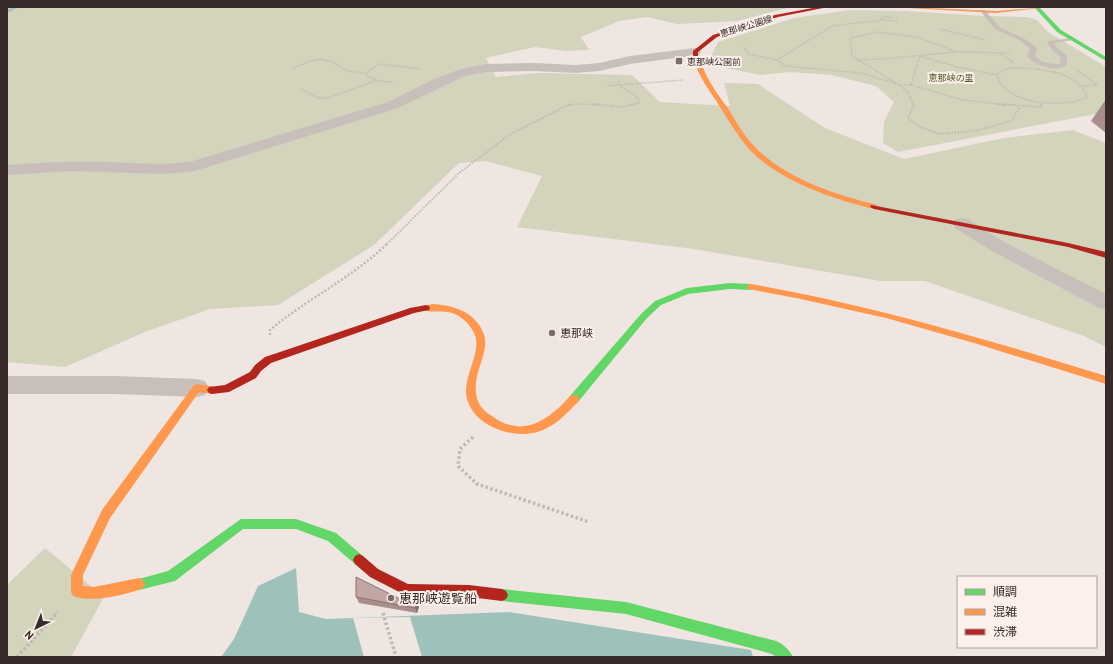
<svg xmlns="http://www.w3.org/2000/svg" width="1113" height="664" viewBox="0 0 1113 664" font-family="'PT Sans','Noto Sans JP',sans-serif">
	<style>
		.green { fill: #d4d3bc }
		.water { fill: #9ec2bb }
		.pier { fill: #efe6e2 }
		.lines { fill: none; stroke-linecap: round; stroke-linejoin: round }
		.stream { fill: #9ec2bb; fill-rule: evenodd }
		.path-far3 { stroke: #c1b7b3; stroke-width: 1.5; stroke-dasharray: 1 1; stroke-linecap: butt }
		.path-far2 { stroke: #c1b7b3; stroke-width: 2; stroke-dasharray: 1.5 1.5; stroke-linecap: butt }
		.path-far1 { stroke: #c1b7b3; stroke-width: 2.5; stroke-dasharray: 2 2; stroke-linecap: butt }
		.path { stroke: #c1b7b3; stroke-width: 3.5; stroke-dasharray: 2.5 2.5; stroke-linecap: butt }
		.lane { fill: #c8bfbb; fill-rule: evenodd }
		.street { fill: #c8bfbb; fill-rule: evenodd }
		.fast { fill: #63d668; fill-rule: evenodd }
		.slow { fill: #ff974d; fill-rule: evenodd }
		.jam { fill: #b3261e; fill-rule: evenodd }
		.wall { fill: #a88f8c }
		.shaded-wall { fill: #887472 }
		.building { fill: #c3a6a3; stroke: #887472 }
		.poi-dot { fill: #796c6a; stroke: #fbf0ea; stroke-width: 1.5 }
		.labels { text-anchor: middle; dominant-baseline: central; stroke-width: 4; stroke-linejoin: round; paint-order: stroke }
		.far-street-label { font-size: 9px; fill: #392b29; stroke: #fbf0ea }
		.far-poi-label { font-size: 9px; fill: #392b29; stroke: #fbf0ea; text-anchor: start }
		.far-park-label { font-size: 9px; fill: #51592b; stroke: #fbf0ea }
		.poi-label { font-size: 11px; fill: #392b29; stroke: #fbf0ea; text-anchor: start }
		.near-poi-label { font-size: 13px; fill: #392b29; stroke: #fbf0ea; text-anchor: start }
	</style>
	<rect width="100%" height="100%" fill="#efe6e2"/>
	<path class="green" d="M 7,7 L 791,7 L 737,21 L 677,24 L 646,17 L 619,21 L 581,37 L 589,50 L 566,51 L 535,47 L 486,58 L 496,77 L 538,73 L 632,75 L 660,102 L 730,106 L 724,83 L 758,84 L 825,128 L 904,159 L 1004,138 L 1073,130 L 1106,143 L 1106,347 L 1084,336 L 925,281 L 880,281 L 694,249 L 517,227 L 542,176 L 485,161 L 459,163 L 374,245 L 278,305 L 210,309 L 145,332 L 65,367 L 7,362 Z
		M 850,10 L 907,11 L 983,16 L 1027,17 L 1037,20 L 1048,32 L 1106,67 L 1106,112 L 898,152 L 883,143 L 884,122 L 894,102 L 876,86 L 831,75 L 790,72 L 760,75 L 707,64 L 718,42 L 794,18 Z
		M 45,548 L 104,597 L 71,657 L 7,657 L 7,585 Z"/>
	<path class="water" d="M 296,568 L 299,612 L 326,619 L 509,612 L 751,650 L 753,657 L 221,657 L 234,639 L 258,586 Z"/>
	<path class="pier" d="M 410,617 L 422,657 L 364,657 L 353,618 Z"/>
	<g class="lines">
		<path class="stream" d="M 14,7 L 19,7 L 7,13 L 7,10 Z"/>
		<path class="path-far3" d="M 881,20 L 883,17 L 893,17
			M 897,21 L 881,20 L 832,26 L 777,60 L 785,66 L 861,73 L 900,85 L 909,94 L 913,105
			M 940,29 L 985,40
			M 744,47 L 748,54 L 777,60
			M 999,52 L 1014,63
			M 858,60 L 882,59 L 955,52
			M 293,68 L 310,61 L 321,59 L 333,62 L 348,71 L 367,74
			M 1009,68 C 1034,68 1078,69 1087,97 C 1066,108 1016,105 1001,84 C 999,81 998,78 997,75 L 1001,71 Z
			M 1077,70 L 1097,85 L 1083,86
			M 619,81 L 618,84 L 638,98 L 639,103 L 632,105
			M 394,82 L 379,81 L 367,76 L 366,73 L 379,64 L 422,69
			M 896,83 L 852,56 L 850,38 L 878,32 L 917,37 L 957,52 L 1010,53
			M 900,85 L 911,85 L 920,56 L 957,67 L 997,75
			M 911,85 L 959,99 L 1006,105
			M 606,86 L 683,80
			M 301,89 L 318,98 L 328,98 L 377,80
			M 568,105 L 580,104 L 600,105
			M 1041,105 L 1042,102"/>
		<path class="path-far2" d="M 592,104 L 622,107 L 635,104
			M 914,104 L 908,118 L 920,127 L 939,134 L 975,131 L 1011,121 L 1020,107
			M 996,104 L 1041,107 L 1042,104
			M 387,244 L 459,173 L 509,135 L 570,104"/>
		<path class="path-far1" d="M 270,335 L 270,330 C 308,298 352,278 388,243"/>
		<path class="path" d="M 473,437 L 460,449 L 458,466 L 477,484 L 589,522
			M 383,613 L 396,657
			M 17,657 L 58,612"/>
		<path class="lane" d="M 981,10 L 985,10 L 999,27 L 1025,39 L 1036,47 L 1037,48 L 1035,56 C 1041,63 1050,64 1060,64 L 1060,56 L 1053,51 L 1047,42 L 1048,41 L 1072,38 L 1072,40 L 1054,43 L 1058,49 L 1067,55 L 1067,65 C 1055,73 1035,66 1027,56 L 1030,49 L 1021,41 L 995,29 L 981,12 Z"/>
		<path class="street" d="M 695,48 L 699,49 L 701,52 L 699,55 L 630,64 L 599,71 L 576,73 L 534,71 L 486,72 L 465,76 L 398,108 L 195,171 L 163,174 L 71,171 L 7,175 L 7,165 C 41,162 75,161 109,162 C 137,163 165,166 193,161 L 388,102 L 434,79 L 461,69 L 486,64 L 534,63 L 576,65 L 599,63 L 630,56 Z
			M 962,218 L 969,220 L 1006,243 L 1106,294 L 1106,310 L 1099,308 L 992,251 L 955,228 L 953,224 L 955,220 Z
			M 7,376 L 114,376 L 197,379 L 205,381 L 209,388 L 205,395 L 197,397 L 114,394 L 7,394 Z"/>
		<path class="fast" d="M 1034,7 L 1039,7 L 1061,30 L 1106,57 L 1106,61 L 1057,32 Z
			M 730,283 L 751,284 L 755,287 L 751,290 L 730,289 L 688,294 L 661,305 L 647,318 L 578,402 L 574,403 L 570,402 L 569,399 L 570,396 L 641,314 L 655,301 L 687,288 Z
			M 241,519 L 296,519 L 336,533 L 363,556 L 365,560 L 363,564 L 359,566 L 355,564 L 328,541 L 296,529 L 243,529 L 175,581 L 139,590 L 135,588 L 133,584 L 135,580 L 168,571 Z
			M 502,589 L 626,602 L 776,641 C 783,644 790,650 793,657 L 776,657 L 772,654 L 626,614 L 502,601 L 498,599 L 496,595 L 498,591 Z"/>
		<path class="slow" d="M 906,7 L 996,11 L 1050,7 L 996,13 L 908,8 Z
			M 694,56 L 699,57 C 705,76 715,91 727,107 C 736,121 743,135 755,147 C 784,178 836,195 877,205 L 877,209 L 874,209 C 833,199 779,181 749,149 C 736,134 726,116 715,99 C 708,89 693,67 694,56 Z
			M 751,284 C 872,305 989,340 1106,376 L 1106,384 L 974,343 L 886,318 L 796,298 L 748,289 L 747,287 L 748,285 Z
			M 433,304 C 448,305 462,308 473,318 C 502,346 469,367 477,398 C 479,406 485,412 492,416 C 522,439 549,420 570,396 L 574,395 L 578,396 L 579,399 L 578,402 C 567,413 557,424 543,430 C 517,441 475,428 467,399 C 461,376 485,350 473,331 C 468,322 459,314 448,312 C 440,310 426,314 422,308 L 423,306 Z
			M 197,384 L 215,387 L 217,390 L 215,393 L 212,394 L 199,392 L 110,518 L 83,575 L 83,586 L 94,587 L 139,578 L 143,580 L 145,584 L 143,588 C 128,595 88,603 73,596 L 71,592 L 71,575 L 102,510 L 194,385 Z"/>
		<path class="jam" d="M 818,7 L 828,7 L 778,17 L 717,37 L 698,52 L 698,58 L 693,57 L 693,51 L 713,35 L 775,15 Z
			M 871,205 L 1068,243 L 1106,252 L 1106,258 L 1068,247 L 874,209 L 870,207 Z
			M 426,305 L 429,306 L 430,308 L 429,310 L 414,313 L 271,363 L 261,371 L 256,378 L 229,392 L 212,394 L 209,393 L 207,390 L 209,387 L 225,385 L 250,372 L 255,365 L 265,357 L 280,352 L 410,308 Z
			M 359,554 L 363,556 L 378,569 L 408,584 L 469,585 L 502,589 L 506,591 L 508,595 L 506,599 L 502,601 L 469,597 L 407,596 L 370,577 L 355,564 L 353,560 L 355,556 Z"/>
	</g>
	<path class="wall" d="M 1106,99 L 1106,133 L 1091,121 Z
		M 356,597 L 404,601 L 419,607 L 417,613 L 359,603 Z"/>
	<path class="shaded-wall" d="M 417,602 L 419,607 L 417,613 L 415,608 Z"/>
	<path class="building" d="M 356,577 L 404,601 L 417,602 L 415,608 L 356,597 Z"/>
	<g class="poi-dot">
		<rect x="675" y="57" width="8" height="8" rx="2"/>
		<circle cx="552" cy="333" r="4"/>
		<circle cx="391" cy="598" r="4"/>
	</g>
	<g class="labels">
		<g class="far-street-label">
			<text transform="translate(746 26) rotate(-17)">恵那峡公園線</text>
		</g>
		<g class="far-poi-label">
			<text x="687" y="61">恵那峡公園前</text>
		</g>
		<g class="far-park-label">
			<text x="951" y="77">恵那峡の里</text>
		</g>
		<g class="poi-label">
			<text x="560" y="333">恵那峡</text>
		</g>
		<g class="near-poi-label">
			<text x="399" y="598">恵那峡遊覧船</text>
		</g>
	</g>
	<rect width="1113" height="664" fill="none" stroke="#392b29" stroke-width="16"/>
	<rect x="957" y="576" width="140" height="72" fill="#fbf0ea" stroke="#ada19d"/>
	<rect x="965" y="589" width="20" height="6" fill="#63d668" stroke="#ada19d"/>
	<text x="993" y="596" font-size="12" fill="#392b29">順調</text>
	<rect x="965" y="609" width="20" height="6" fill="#ff974d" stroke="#ada19d"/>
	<text x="993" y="616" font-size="12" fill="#392b29">混雑</text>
	<rect x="965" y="629" width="20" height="6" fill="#b3261e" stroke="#ada19d"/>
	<text x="993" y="636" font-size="12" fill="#392b29">渋滞</text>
	<g transform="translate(36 628) rotate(223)" stroke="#fbf0ea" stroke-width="3" paint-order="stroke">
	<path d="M0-3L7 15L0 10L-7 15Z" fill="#392b29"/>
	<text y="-6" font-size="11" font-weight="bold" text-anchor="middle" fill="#392b29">N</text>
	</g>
</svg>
